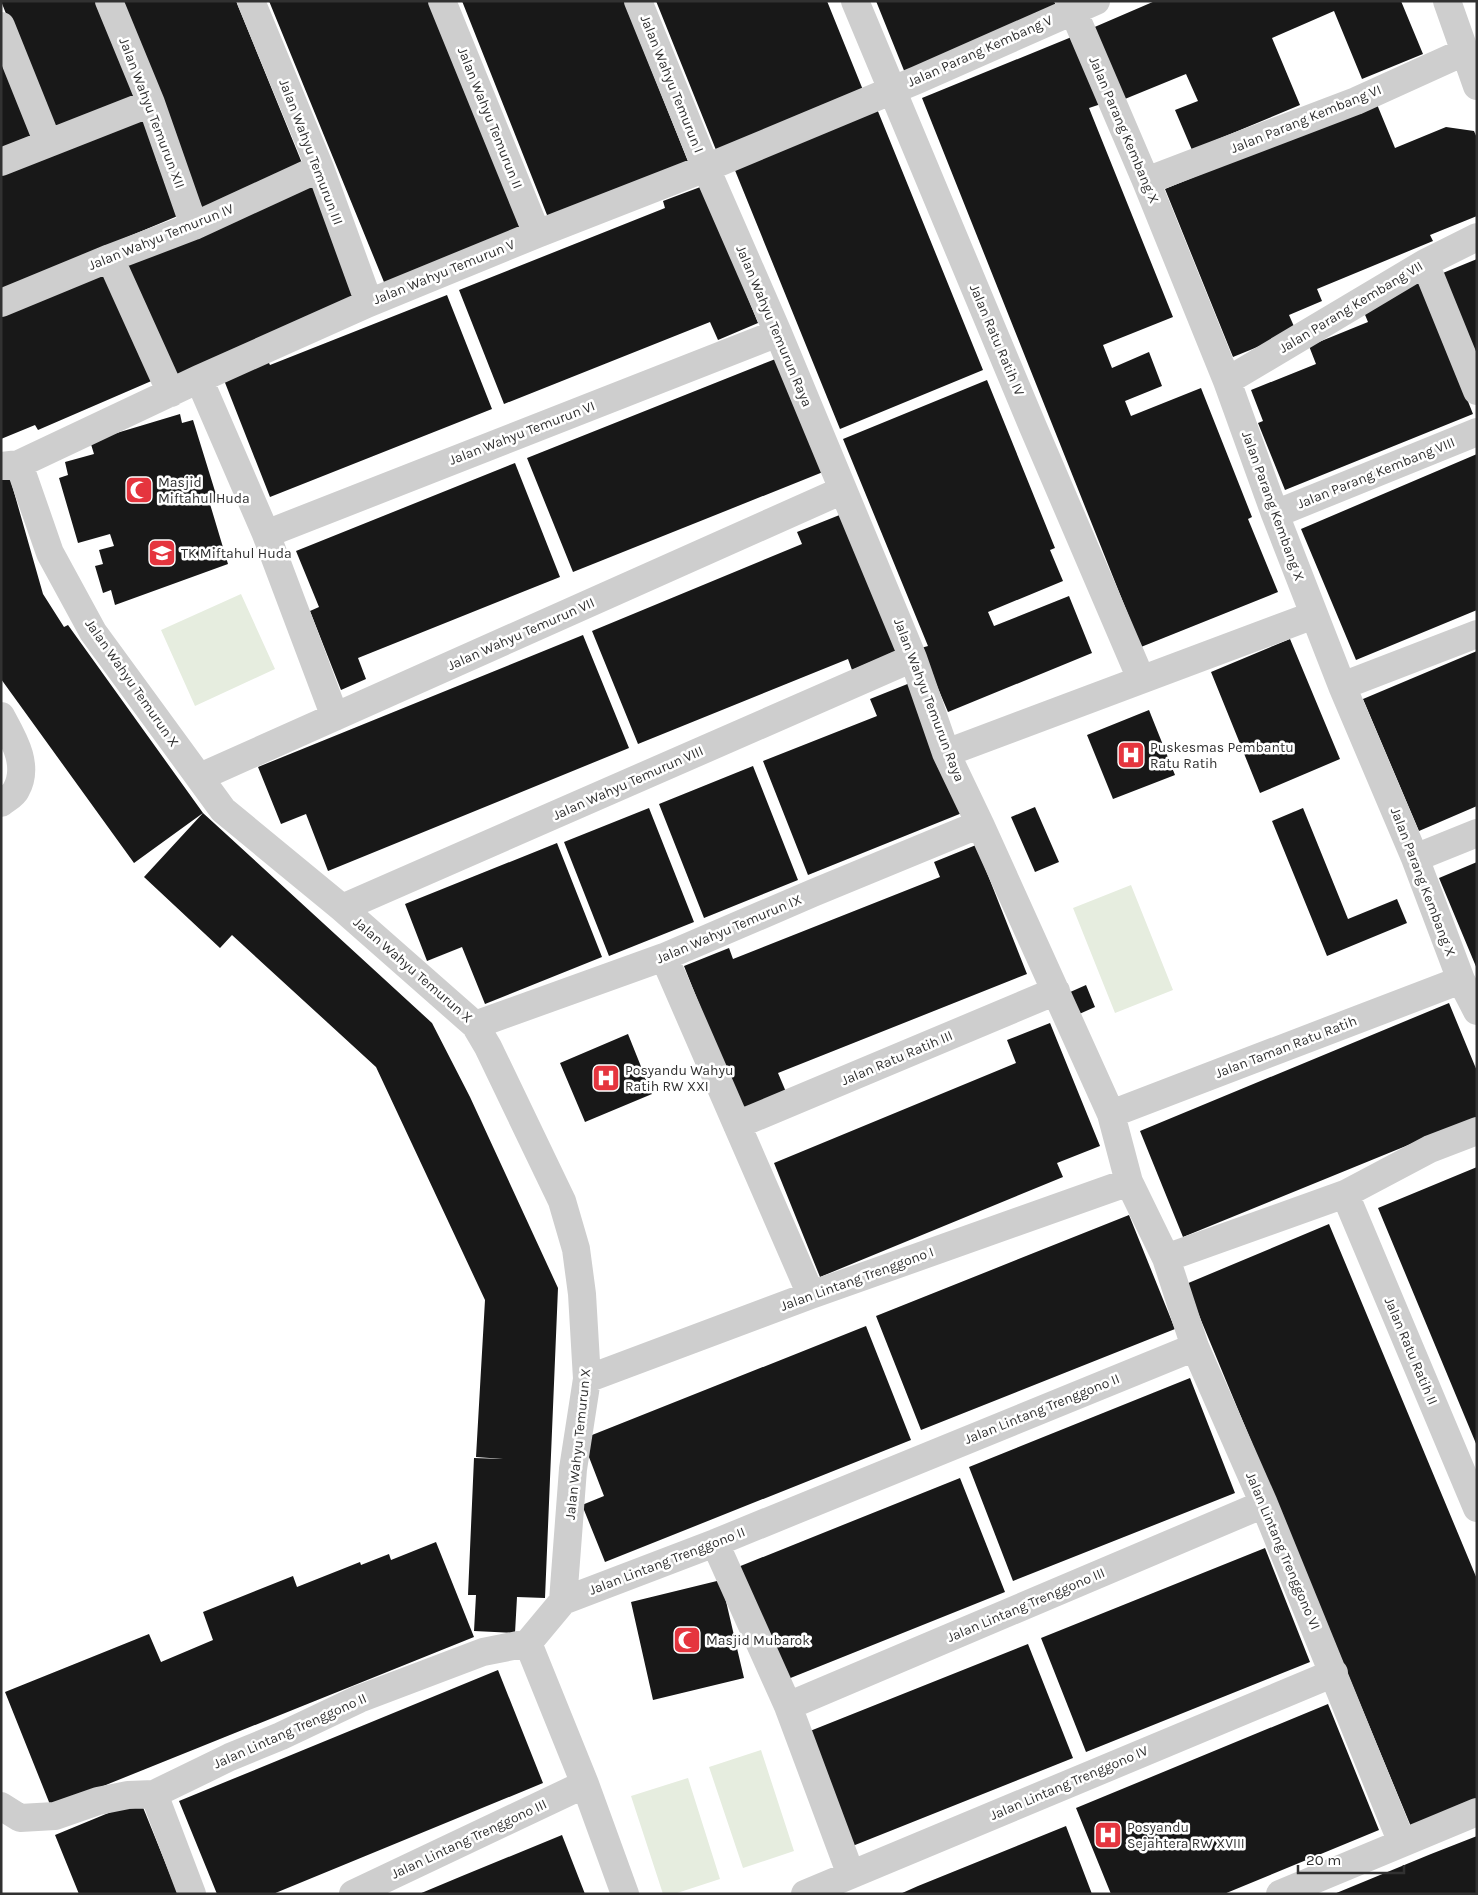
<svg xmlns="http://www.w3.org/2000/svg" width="1478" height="1895" viewBox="0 0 1478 1895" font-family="Karla,sans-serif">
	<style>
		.green { fill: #e6eddf }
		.building { fill: #181818 }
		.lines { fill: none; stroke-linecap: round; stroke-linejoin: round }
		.minor { stroke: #cecece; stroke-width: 28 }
		.labels { text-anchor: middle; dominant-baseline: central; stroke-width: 5; stroke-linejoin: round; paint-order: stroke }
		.street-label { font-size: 14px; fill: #313131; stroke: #fff }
		.poi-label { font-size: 14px; fill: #313131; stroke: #fff; text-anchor: start }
	</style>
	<rect width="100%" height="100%" fill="#fff"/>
	<path class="green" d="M 241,594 L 275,669 L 195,706 L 161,630 Z
		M 1131,885 L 1173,990 L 1115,1013 L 1073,908 Z
		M 761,1750 L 794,1851 L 743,1868 L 709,1767 Z
		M 688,1778 L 720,1879 L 674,1894 L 663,1894 L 631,1796 Z"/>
	<path class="building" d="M 1,1 L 99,1 L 139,101 L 54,135 Z
		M 117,1 L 236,1 L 304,168 L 203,210 Z
		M 269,1 L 429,1 L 524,230 L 386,287 Z
		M 462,1 L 624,1 L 689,164 L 549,220 Z
		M 656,1 L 827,1 L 863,90 L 716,150 Z
		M 876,1 L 1054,1 L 1058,11 L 905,73 Z
		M 1155,1 L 1401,1 L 1423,54 L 1362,79 L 1334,11 L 1272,38 L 1300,105 L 1192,150 L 1175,110 L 1198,101 L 1186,74 L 1120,101 L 1090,29 Z
		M 1074,36 L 1101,104 L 1089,108 L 1173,317 L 1103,345 L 1112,368 L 1149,352 L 1162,386 L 1125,401 L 1131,416 L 1201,388 L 1252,517 L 1248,519 L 1278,592 L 1141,647 L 922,98 Z
		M 1,47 L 40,142 L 1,158 Z
		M 1376,102 L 1395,148 L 1446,127 L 1474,131 L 1477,138 L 1477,216 L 1430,235 L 1433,241 L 1317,289 L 1322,301 L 1289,315 L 1296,331 L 1233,357 L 1165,189 Z
		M 875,104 L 983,370 L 840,429 L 732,163 Z
		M 145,111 L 164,156 L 156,159 L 180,215 L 1,290 L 1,172 Z
		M 311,182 L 360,297 L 172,378 L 124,267 Z
		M 703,186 L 758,323 L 718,340 L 710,322 L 504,404 L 459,290 L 665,208 L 663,201 Z
		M 1477,259 L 1477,374 L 1438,275 Z
		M 109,270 L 156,379 L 38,430 L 35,425 L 1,439 L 1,317 Z
		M 1420,281 L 1473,414 L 1285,490 L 1258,423 L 1263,421 L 1251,390 L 1316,364 L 1309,346 L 1368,322 L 1361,305 Z
		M 447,295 L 492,409 L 270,497 L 222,375 L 266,357 L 270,365 Z
		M 778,358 L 823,472 L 573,572 L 527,458 Z
		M 987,380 L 1055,548 L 1050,550 L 1063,581 L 988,612 L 994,626 L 1069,596 L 1092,653 L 948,712 L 921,648 L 928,646 L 843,439 Z
		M 180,414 L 182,423 L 193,420 L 218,501 L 210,504 L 228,564 L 115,605 L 111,590 L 103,593 L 95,566 L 103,564 L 99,550 L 114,546 L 110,534 L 78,543 L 59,478 L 68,475 L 65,462 L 94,454 L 90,441 Z
		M 1477,454 L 1477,610 L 1356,660 L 1301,529 Z
		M 515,463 L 560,577 L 358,658 L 366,679 L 341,690 L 310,611 L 319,607 L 296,551 Z
		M 10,478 L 43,594 L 64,627 L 68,625 L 203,813 L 432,1023 L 470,1097 L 558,1288 L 545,1598 L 517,1597 L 515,1633 L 474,1631 L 476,1595 L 468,1595 L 474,1458 L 503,1459 L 476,1457 L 485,1300 L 376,1067 L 232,935 L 220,948 L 144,877 L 203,813 L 134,863 L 1,679 L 1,480 Z
		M 842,514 L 897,651 L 852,670 L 848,659 L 638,744 L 592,631 L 802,544 L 797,532 Z
		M 583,635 L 629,748 L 328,871 L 306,814 L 281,824 L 258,767 Z
		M 1290,639 L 1340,759 L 1260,793 L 1211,672 Z
		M 1477,651 L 1477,806 L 1419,831 L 1363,699 Z
		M 910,683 L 962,813 L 808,875 L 763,761 L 877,716 L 870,699 Z
		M 1149,710 L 1175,775 L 1113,799 L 1087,735 Z
		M 753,766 L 798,880 L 704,918 L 659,804 Z
		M 1035,807 L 1059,862 L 1035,872 L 1011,817 Z
		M 649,808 L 694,922 L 609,956 L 564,842 Z
		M 1303,808 L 1348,919 L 1397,899 L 1407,923 L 1327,956 L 1272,821 Z
		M 557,843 L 602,957 L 485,1004 L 462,947 L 427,961 L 405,904 Z
		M 976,845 L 1027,974 L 778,1073 L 789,1099 L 744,1117 L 684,966 L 729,948 L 733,959 L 940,877 L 934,862 Z
		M 1477,862 L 1477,969 L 1439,878 Z
		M 1086,985 L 1095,1007 L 1077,1015 L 1068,993 Z
		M 1449,1003 L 1477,1071 L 1477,1117 L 1183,1237 L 1140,1131 Z
		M 1050,1023 L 1100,1146 L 1057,1163 L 1063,1177 L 820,1277 L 774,1163 L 1016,1063 L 1007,1040 Z
		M 628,1034 L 652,1094 L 585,1122 L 560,1063 Z
		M 1477,1167 L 1477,1446 L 1378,1208 Z
		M 1129,1215 L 1175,1329 L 921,1430 L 876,1316 Z
		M 1329,1224 L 1477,1579 L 1477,1801 L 1412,1829 L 1186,1284 Z
		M 866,1326 L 911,1440 L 605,1562 L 582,1505 L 604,1496 L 582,1439 Z
		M 1190,1378 L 1235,1493 L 1013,1581 L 969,1467 Z
		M 960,1478 L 1005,1592 L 783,1681 L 738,1567 Z
		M 436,1542 L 474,1637 L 51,1807 L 5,1692 L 149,1634 L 161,1662 L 213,1640 L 203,1612 L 293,1576 L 297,1587 L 360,1562 L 361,1565 L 389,1554 L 391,1560 Z
		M 1265,1548 L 1310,1662 L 1086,1752 L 1041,1638 Z
		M 721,1580 L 744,1678 L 653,1700 L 631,1602 Z
		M 1028,1644 L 1073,1758 L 850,1847 L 805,1733 Z
		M 498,1670 L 543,1783 L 273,1894 L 217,1894 L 179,1801 Z
		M 1328,1704 L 1379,1830 L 1224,1894 L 1111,1894 L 1076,1808 Z
		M 140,1800 L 178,1894 L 79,1894 L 55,1835 Z
		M 1066,1826 L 1092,1894 L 900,1894 L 918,1886 Z
		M 562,1835 L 585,1894 L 419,1894 L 462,1876 Z
		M 1477,1836 L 1477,1894 L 1334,1894 L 1431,1854 Z"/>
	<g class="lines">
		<path class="minor" d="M 109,1 L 151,103 L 194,226
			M 251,1 L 320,168 L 369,303
			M 442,1 L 537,234
			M 638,1 L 706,168 L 778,333 L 913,658 L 946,753 L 980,824 L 1111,1114 L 1129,1182 L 1166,1258 L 1195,1347 L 1264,1504 L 1402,1843
			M 855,1 L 1033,427 L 1141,679
			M 1069,1 L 1146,181 L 1227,381 L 1275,514 L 1342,686 L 1415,858 L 1461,980 L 1477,1011
			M 1447,1 L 1477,86
			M 1,26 L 48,143
			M 1,162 L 151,103
			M 1146,181 L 1356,101 L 1464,52
			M 110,258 L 171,393
			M 1425,263 L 1477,391
			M 1,303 L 110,258 L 194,226 L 320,168
			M 199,379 L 266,534 L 335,717
			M 1227,381 L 1425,263 L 1477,237
			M 19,464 L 50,553 L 93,632 L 223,810 L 342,908 L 475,1025 L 488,1047 L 562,1201 L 576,1249 L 582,1294 L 587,1379 L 573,1469 L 563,1601
			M 1,466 L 19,464 L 199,379 L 369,303 L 537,234 L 706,168 L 917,80 L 1096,1
			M 1275,514 L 1477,432
			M 266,534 L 778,333
			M 1342,686 L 1477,634
			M 1,716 C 13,738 30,765 16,790 C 14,795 6,799 1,803
			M 946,753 L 1314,615
			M 200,777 L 843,490
			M 1415,858 L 1477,833
			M 342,908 L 913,658
			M 664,957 L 811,1295
			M 475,1025 L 664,957 L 813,893 L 980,824
			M 1111,1114 L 1461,980
			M 737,1125 L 1056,991
			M 1345,1194 L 1477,1508
			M 1166,1258 L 1345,1194 L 1430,1149 L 1477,1131
			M 587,1379 L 811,1295 L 1129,1182
			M 715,1543 L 788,1706 L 851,1875
			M 528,1643 L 585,1784 L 625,1894
			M 788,1706 L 1264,1504
			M 154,1794 L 192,1894
			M 1,1806 L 20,1818 L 55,1816 L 98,1801 L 128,1795 L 154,1794 L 230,1757 L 281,1736 L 359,1699 L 483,1652 L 528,1643 L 563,1601 L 715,1543 L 1195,1347
			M 353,1894 L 585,1784
			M 805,1894 L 1334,1673
			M 1280,1894 L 1477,1812"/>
	</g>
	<defs>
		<g id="mosque-square" transform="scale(1.4375)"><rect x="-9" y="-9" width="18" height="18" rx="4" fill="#e5353e" stroke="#fff"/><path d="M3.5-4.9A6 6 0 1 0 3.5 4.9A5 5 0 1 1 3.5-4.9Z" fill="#fff"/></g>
		<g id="school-square" transform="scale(1.4375)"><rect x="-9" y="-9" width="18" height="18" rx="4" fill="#e5353e" stroke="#fff"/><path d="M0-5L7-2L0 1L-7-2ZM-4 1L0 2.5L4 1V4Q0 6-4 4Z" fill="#fff"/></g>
		<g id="hospital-square" transform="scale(1.4375)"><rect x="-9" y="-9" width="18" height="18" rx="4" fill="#e5353e" stroke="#fff"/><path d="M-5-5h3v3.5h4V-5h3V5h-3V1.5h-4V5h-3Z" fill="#fff"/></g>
	</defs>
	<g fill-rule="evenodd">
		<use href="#mosque-square" x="139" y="490"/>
		<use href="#school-square" x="162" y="553"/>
		<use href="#hospital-square" x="1131" y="755"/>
		<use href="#hospital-square" x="606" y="1078"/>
		<use href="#mosque-square" x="687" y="1640"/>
		<use href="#hospital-square" x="1108" y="1835"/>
	</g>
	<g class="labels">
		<g class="street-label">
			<text transform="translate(980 51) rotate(-24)">Jalan Parang Kembang V</text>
			<text transform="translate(672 84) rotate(68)">Jalan Wahyu Temurun I</text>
			<text transform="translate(152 113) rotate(69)">Jalan Wahyu Temurun XII</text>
			<text transform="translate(490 118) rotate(68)">Jalan Wahyu Temurun II</text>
			<text transform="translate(1306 119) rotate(-22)">Jalan Parang Kembang VI</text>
			<text transform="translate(1124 130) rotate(67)">Jalan Parang Kembang X</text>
			<text transform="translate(311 152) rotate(69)">Jalan Wahyu Temurun III</text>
			<text transform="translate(161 237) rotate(-22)">Jalan Wahyu Temurun IV</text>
			<text transform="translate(444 272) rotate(-22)">Jalan Wahyu Temurun V</text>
			<text transform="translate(1351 307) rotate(-31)">Jalan Parang Kembang VII</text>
			<text transform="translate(774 326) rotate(67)">Jalan Wahyu Temurun Raya</text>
			<text transform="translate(997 340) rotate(67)">Jalan Ratu Ratih IV</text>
			<text transform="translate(522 433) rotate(-21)">Jalan Wahyu Temurun VI</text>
			<text transform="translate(1376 473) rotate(-22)">Jalan Parang Kembang VIII</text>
			<text transform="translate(1273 506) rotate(70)">Jalan Parang Kembang X</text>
			<text transform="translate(521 634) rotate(-24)">Jalan Wahyu Temurun VII</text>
			<text transform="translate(132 683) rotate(55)">Jalan Wahyu Temurun X</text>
			<text transform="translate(929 700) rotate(69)">Jalan Wahyu Temurun Raya</text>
			<text transform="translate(628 783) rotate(-24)">Jalan Wahyu Temurun VIII</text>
			<text transform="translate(1423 882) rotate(69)">Jalan Parang Kembang X</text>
			<text transform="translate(729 929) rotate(-23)">Jalan Wahyu Temurun IX</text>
			<text transform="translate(413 970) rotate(41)">Jalan Wahyu Temurun X</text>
			<text transform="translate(1286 1047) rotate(-21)">Jalan Taman Ratu Ratih</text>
			<text transform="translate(897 1058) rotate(-23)">Jalan Ratu Ratih III</text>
			<text transform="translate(857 1279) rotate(-20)">Jalan Lintang Trenggono I</text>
			<text transform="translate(1411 1351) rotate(67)">Jalan Ratu Ratih II</text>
			<text transform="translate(1042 1409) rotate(-22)">Jalan Lintang Trenggono II</text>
			<text transform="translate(578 1444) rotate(-84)">Jalan Wahyu Temurun X</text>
			<text transform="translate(1283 1551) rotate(67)">Jalan Lintang Trenggono VI</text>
			<text transform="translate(667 1561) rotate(-21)">Jalan Lintang Trenggono II</text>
			<text transform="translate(1026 1605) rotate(-23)">Jalan Lintang Trenggono III</text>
			<text transform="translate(290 1731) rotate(-24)">Jalan Lintang Trenggono II</text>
			<text transform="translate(1069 1783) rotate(-23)">Jalan Lintang Trenggono IV</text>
			<text transform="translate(469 1839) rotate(-25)">Jalan Lintang Trenggono III</text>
		</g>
		<g class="poi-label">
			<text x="158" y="482">Masjid<tspan x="158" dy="16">Miftahul Huda</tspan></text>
			<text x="181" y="553">TK Miftahul Huda</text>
			<text x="1150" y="747">Puskesmas Pembantu<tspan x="1150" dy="16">Ratu Ratih</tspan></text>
			<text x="625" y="1070">Posyandu Wahyu<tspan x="625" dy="16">Ratih RW XXI</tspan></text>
			<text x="706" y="1640">Masjid Mubarok</text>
			<text x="1127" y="1827">Posyandu<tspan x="1127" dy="16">Sejahtera RW XVIII</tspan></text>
		</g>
	</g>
	<rect width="1478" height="1895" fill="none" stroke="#313131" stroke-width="5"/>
	<path d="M1298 1865v8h106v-8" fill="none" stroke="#313131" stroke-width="2.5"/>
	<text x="1306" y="1865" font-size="15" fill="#313131" stroke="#ffffff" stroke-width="4" paint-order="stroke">20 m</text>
</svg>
